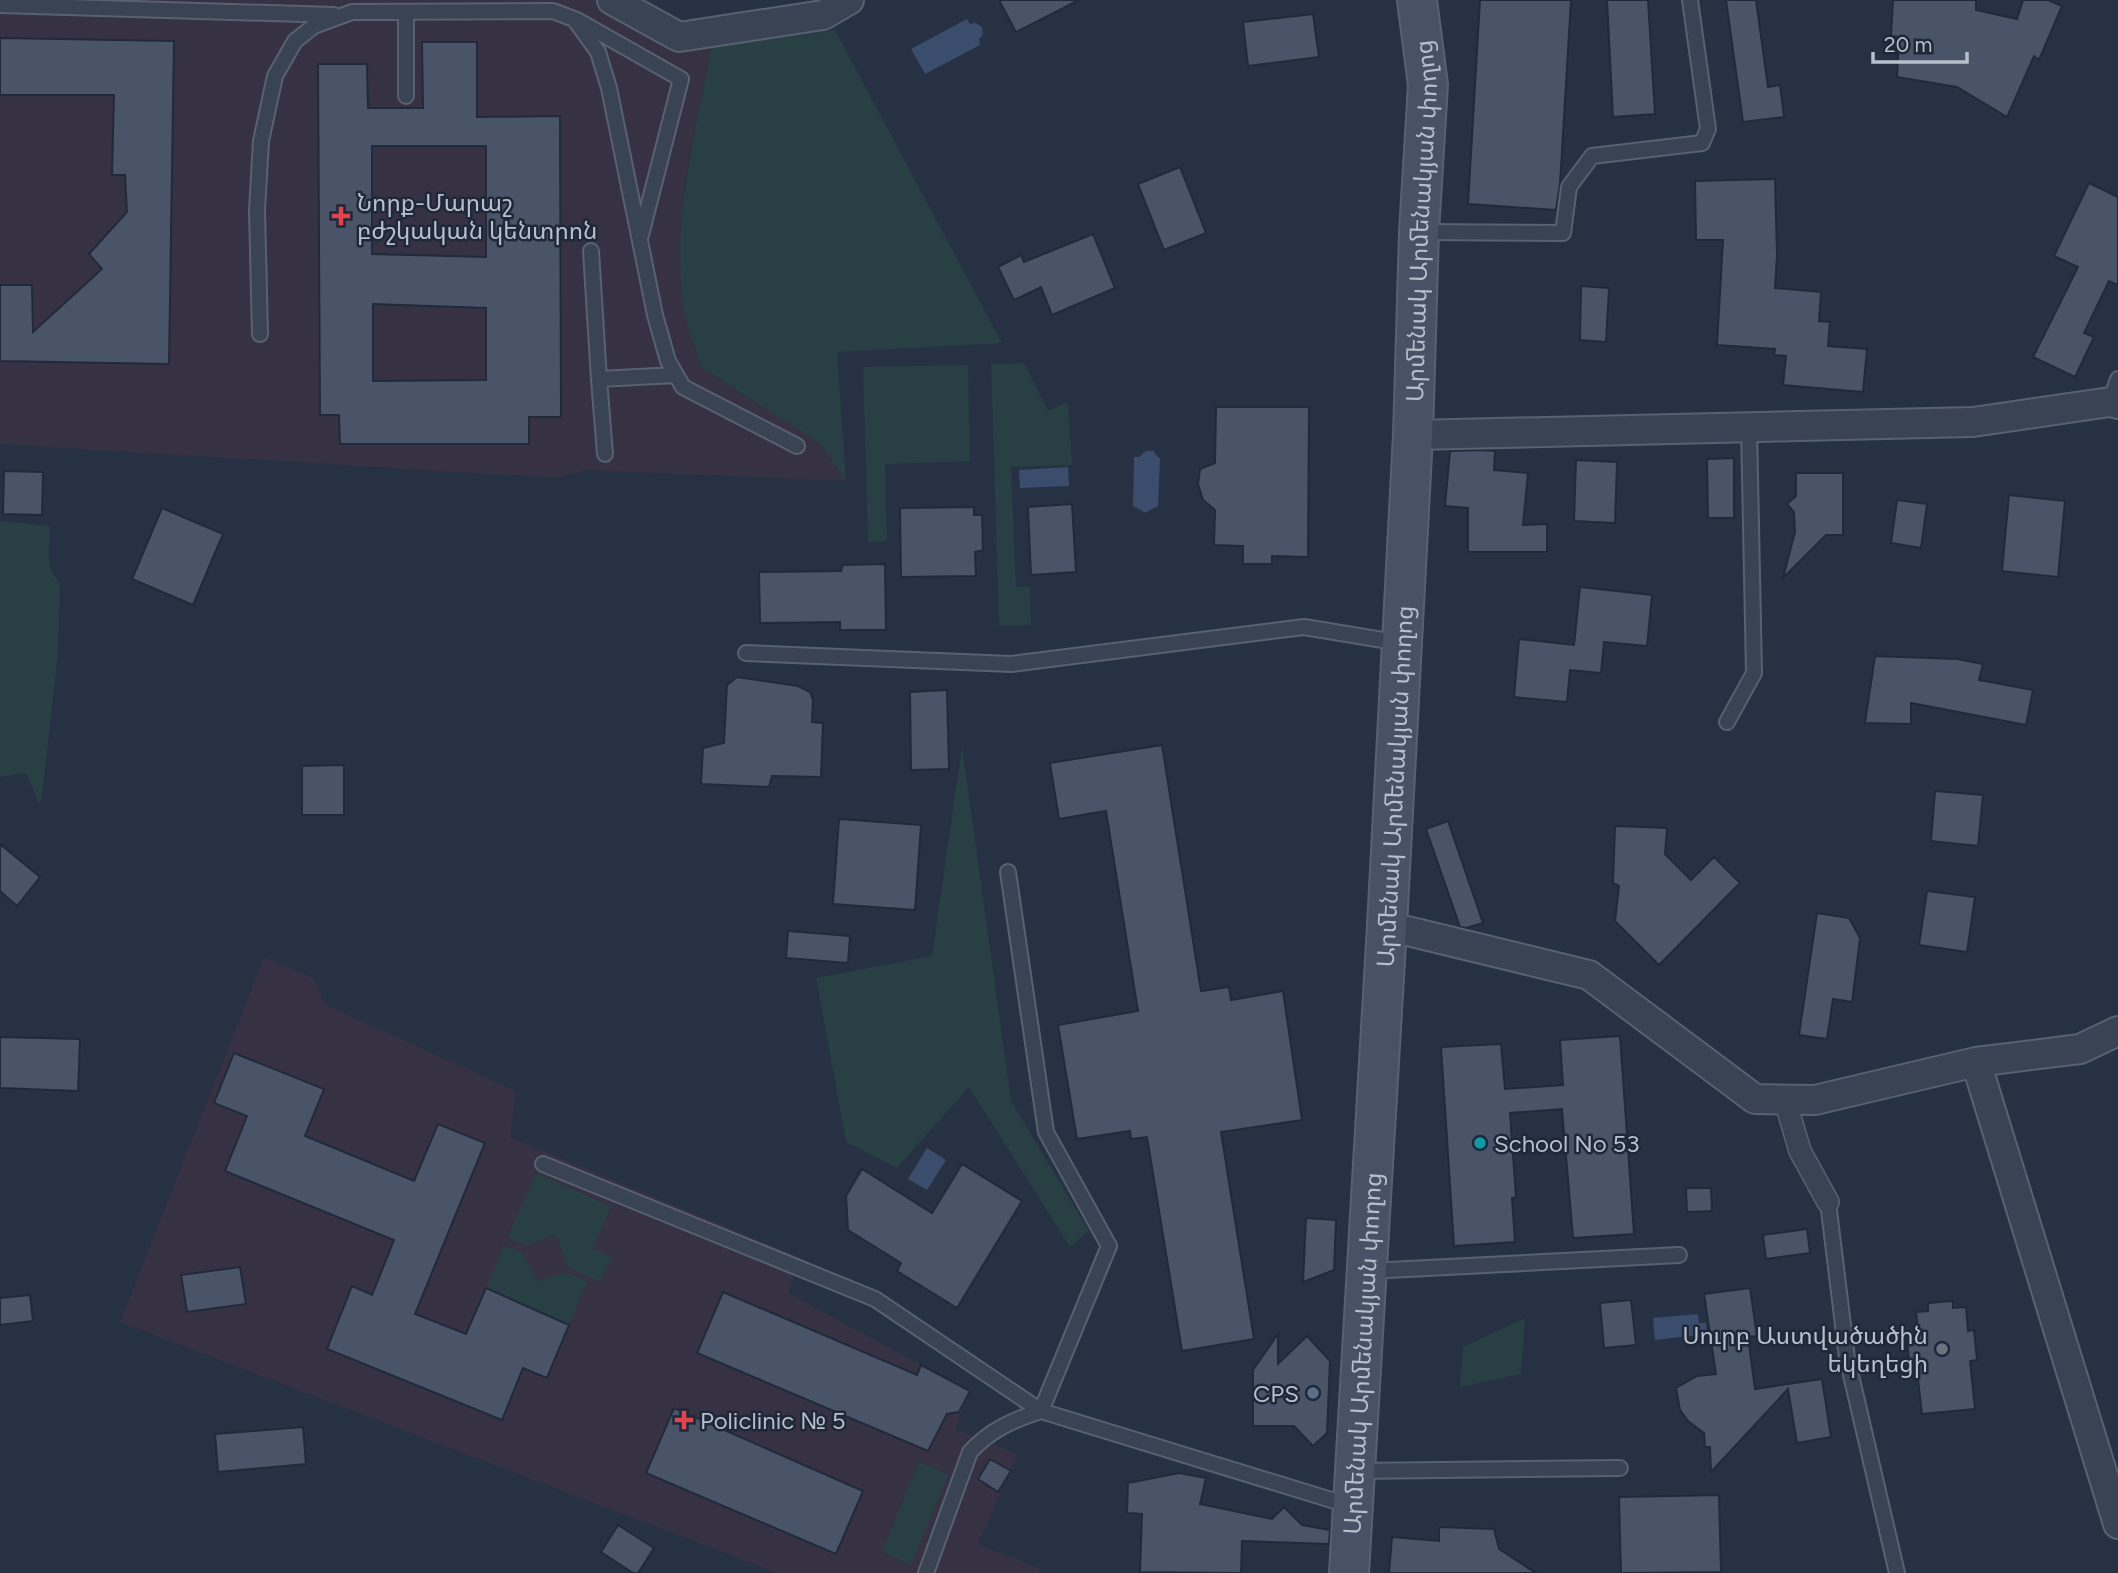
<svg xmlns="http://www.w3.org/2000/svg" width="2118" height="1573" viewBox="0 0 2118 1573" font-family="Figtree,'Noto Sans Armenian',sans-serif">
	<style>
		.medical { fill: #363243 }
		.green { fill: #283f44 }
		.water { fill: #3b4d6c }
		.building { fill: #4a5469; stroke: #212a3a; stroke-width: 2; fill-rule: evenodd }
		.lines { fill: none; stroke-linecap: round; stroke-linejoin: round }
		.service-casing { stroke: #586170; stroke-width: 18 }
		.pedestrian-casing { stroke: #586170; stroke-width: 24 }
		.minor-casing { stroke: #586170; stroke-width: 32 }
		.secondary-casing { stroke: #586170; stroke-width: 42 }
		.service { stroke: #3a4353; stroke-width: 14 }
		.pedestrian { stroke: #3a4353; stroke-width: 21 }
		.minor { stroke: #3a4353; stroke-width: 28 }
		.secondary { stroke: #485166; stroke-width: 38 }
		.health-dot { fill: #e0444e; stroke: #1f2838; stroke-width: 2.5 }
		.culture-dot { fill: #0f9aa8; stroke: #1f2838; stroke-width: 2.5 }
		.worship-dot { fill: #6b7280; stroke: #1f2838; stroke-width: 2.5 }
		.service-dot { fill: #5c6f8a; stroke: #1f2838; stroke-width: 2.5 }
		.labels { text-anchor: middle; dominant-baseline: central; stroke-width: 5; stroke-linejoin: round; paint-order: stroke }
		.poi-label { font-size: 24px; fill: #b7becc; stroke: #1f2838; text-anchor: start }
		.street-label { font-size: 24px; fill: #b7becc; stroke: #1f2838 }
	</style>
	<rect width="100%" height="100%" fill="#263143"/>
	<path class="medical" d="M 0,0 L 602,0 L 677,50 L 712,47 L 685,180 L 680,252 L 685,311 L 701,367 L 821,444 L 846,481 L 587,470 L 557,478 L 0,444 Z
		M 264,957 L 315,979 L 324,1004 L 516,1091 L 510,1137 L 801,1258 L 788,1293 L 970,1391 L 955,1429 L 1018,1454 L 978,1544 L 1040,1568 L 1038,1573 L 777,1573 L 120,1322 Z"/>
	<path class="green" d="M 835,30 L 1002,343 L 837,352 L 846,481 L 821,444 L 701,367 C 696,349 687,329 684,310 C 671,222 695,133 712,47 Z
		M 1024,363 L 1048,411 L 1068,402 L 1072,465 L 1011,467 L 1016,587 L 1030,587 L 1031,625 L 999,626 L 991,364 Z
		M 968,365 L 970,461 L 885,464 L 887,541 L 868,542 L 863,367 Z
		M 0,521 L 50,526 C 50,545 44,569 60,583 L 58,652 L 42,797 L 39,804 L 26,773 L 0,777 Z
		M 962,746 L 1011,1101 L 1089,1231 L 1070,1247 L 969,1087 L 897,1168 L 846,1142 L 816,978 L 932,956 Z
		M 537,1173 L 611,1207 L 592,1248 L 612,1257 L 600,1282 L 569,1268 L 556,1234 L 526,1246 L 507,1237 Z
		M 503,1245 L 522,1253 L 538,1281 L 567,1272 L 587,1282 L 569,1324 L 487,1288 Z
		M 1525,1318 L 1521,1374 L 1460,1387 L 1463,1347 Z
		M 919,1462 L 948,1474 L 911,1565 L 882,1552 Z"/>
	<path class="water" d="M 967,19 L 970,24 L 976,23 L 982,27 L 983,35 L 979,39 L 980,45 L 925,74 L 911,49 Z
		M 1146,451 L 1153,451 L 1160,459 L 1158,506 C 1140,514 1151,515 1133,506 L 1134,457 L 1139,457 Z
		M 1068,467 L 1069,486 L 1020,488 L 1019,470 Z
		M 927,1148 L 946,1160 L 927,1190 L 908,1179 Z
		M 1698,1314 L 1699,1323 L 1706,1323 L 1707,1334 L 1655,1340 L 1653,1318 Z"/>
	<path class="building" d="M 999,0 L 1079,0 L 1016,32 Z
		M 1480,0 L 1571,0 L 1560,184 L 1556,210 L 1468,204 Z
		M 1607,0 L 1648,0 L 1655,114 L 1613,117 Z
		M 1726,0 L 1756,0 L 1768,87 L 1780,85 L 1784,117 L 1743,122 Z
		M 1893,0 L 1976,0 L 1976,10 L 2017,19 L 2023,0 L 2048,0 L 2062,6 L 2039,60 L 2034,56 L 2007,117 L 1957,87 L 1897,77 L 1899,37 L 1891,36 Z
		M 1313,14 L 1319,57 L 1248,66 L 1243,22 Z
		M 0,38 L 174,41 L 169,364 L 0,361 L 0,285 L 32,285 L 33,332 L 102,269 L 89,254 L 127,212 L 125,175 L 112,175 L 114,95 L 0,95 Z
		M 422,42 L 477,42 L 477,117 L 560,116 L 561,417 L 529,417 L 529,444 L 340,444 L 339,415 L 320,415 L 318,64 L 367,64 L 368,108 L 423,108 ZM 372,146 L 486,146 L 486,257 L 372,254 ZM 373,304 L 486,308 L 486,380 L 373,381 Z
		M 1180,167 L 1206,233 L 1164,250 L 1138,184 Z
		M 1775,179 L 1777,255 L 1775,288 L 1821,292 L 1819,321 L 1830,322 L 1828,346 L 1867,349 L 1863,392 L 1783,385 L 1786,356 L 1774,355 L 1775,349 L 1717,345 L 1723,240 L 1696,240 L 1695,181 Z
		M 2089,183 L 2118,197 L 2118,285 L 2109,281 L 2084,333 L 2094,337 L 2075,377 L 2033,357 L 2078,267 L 2054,256 Z
		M 1093,234 L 1115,288 L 1052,315 L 1041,287 L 1014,300 L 998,267 L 1021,255 L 1024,262 Z
		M 1581,286 L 1609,288 L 1606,342 L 1580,340 Z
		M 1216,407 L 1309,407 L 1308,557 L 1272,556 L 1272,564 L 1243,564 L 1243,546 L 1214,545 L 1215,510 L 1203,500 L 1198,484 L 1200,469 L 1215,463 Z
		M 1479,450 L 1495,451 L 1494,470 L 1528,473 L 1523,525 L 1547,524 L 1547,552 L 1468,552 L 1468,508 L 1445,506 L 1450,451 Z
		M 1734,458 L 1734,518 L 1708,518 L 1707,459 Z
		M 1576,460 L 1617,462 L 1615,523 L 1574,521 Z
		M 4,471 L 43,472 L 42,515 L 3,514 Z
		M 1796,473 L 1843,473 L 1843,535 L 1826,535 L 1783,578 L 1795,532 L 1794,512 L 1787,504 L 1796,496 Z
		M 2009,495 L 2065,501 L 2058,577 L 2002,571 Z
		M 1897,500 L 1927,504 L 1921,548 L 1891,543 Z
		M 1072,504 L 1076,572 L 1031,575 L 1028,507 Z
		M 974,507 L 974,515 L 982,515 L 983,550 L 975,552 L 976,576 L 901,577 L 900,508 Z
		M 162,508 L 223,534 L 193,605 L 132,579 Z
		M 885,564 L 886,630 L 840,630 L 840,622 L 760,623 L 759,572 L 841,571 L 843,565 Z
		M 1580,587 L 1652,595 L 1647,646 L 1604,642 L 1601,673 L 1570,670 L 1567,702 L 1514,697 L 1519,639 L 1574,645 Z
		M 1875,656 L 1957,659 L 1983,664 L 1979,680 L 2033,690 L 2026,725 L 1911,703 L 1911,724 L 1865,723 Z
		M 737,677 L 798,686 L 810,692 L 813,700 L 812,722 L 823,723 L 821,777 L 772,776 L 769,787 L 701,784 L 703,748 L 724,743 L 727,685 Z
		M 947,690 L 949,769 L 911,770 L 910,692 Z
		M 1162,745 L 1201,991 L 1229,987 L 1231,1000 L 1283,991 L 1302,1120 L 1221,1132 L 1254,1339 L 1182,1351 L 1147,1137 L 1131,1139 L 1130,1131 L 1077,1139 L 1058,1025 L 1138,1011 L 1106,811 L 1059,819 L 1050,763 Z
		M 344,765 L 344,815 L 302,815 L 302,766 Z
		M 1935,791 L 1983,795 L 1978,846 L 1931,841 Z
		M 839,819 L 921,825 L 915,910 L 833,904 Z
		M 1448,821 L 1483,923 L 1466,928 L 1460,927 L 1426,829 Z
		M 1615,826 L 1667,828 L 1665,854 L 1691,880 L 1714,857 L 1740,883 L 1659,965 L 1615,921 L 1619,886 L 1613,883 Z
		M 0,844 L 40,877 L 17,906 L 0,891 Z
		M 1927,891 L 1975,897 L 1967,952 L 1919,945 Z
		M 1817,913 L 1849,918 L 1860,938 L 1852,1002 L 1833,999 L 1827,1039 L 1799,1035 Z
		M 788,931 L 850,936 L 848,963 L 786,958 Z
		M 1620,1036 L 1634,1234 L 1573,1238 L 1562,1109 L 1510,1113 L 1516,1197 L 1512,1198 L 1515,1242 L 1454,1246 L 1441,1047 L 1501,1044 L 1505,1089 L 1563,1085 L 1560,1040 Z
		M 0,1037 L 80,1039 L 78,1091 L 0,1088 Z
		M 234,1053 L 324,1089 L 305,1136 L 414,1181 L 438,1124 L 485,1143 L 415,1314 L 466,1334 L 486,1288 L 569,1325 L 547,1378 L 523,1368 L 502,1420 L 327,1349 L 352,1286 L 372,1295 L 394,1240 L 225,1171 L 247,1116 L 214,1103 Z
		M 962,1164 L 1022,1201 L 957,1308 L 897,1271 L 901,1263 L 848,1230 L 846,1196 L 862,1169 L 932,1213 Z
		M 1686,1188 L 1711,1188 L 1712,1211 L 1687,1212 Z
		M 1306,1218 L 1336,1220 L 1334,1270 L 1303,1282 Z
		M 1807,1229 L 1810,1253 L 1766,1259 L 1763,1235 Z
		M 240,1267 L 246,1304 L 187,1312 L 181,1275 Z
		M 1750,1288 L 1757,1336 L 1748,1337 L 1755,1389 L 1822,1379 L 1831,1437 L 1797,1443 L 1788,1389 L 1711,1472 L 1710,1447 L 1705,1447 L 1704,1433 L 1688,1421 L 1680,1410 L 1676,1388 L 1697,1376 L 1716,1374 L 1704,1294 Z
		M 723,1292 L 917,1375 L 921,1365 L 970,1391 L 959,1412 L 947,1414 L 928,1451 L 697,1353 Z
		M 30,1295 L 33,1321 L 0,1325 L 0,1298 Z
		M 1631,1300 L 1636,1345 L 1604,1348 L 1600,1303 Z
		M 1953,1301 L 1953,1308 L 1966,1307 L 1968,1331 L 1974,1330 L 1977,1360 L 1970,1361 L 1975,1409 L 1922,1414 L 1917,1371 L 1910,1372 L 1907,1338 L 1919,1336 L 1916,1312 L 1928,1311 L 1928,1303 Z
		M 1278,1334 L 1278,1364 L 1307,1336 L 1330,1361 L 1327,1433 L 1313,1446 L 1294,1426 L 1253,1426 L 1253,1370 Z
		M 674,1408 L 863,1491 L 836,1554 L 646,1473 Z
		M 303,1427 L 306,1464 L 218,1472 L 215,1434 Z
		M 990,1459 L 1011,1471 L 998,1492 L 978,1479 Z
		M 1179,1473 L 1206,1478 L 1200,1504 L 1272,1519 L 1284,1507 L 1302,1525 L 1330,1530 L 1329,1544 L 1242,1541 L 1241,1573 L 1140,1572 L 1142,1514 L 1127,1513 L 1128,1483 Z
		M 1719,1495 L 1721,1572 L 1621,1573 L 1619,1497 Z
		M 618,1525 L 654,1548 L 638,1573 L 633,1573 L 601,1552 Z
		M 1439,1527 L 1494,1529 L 1499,1549 L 1536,1573 L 1389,1573 L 1392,1537 L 1439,1541 Z"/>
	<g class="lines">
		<g class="service-casing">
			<path id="service" d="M 0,5 L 334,15
				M 406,12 L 406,96
				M 577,20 L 681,79 L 641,235
				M 1420,232 L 1563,233 L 1569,187 L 1592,156 L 1702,143 L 1708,129 L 1690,0
				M 591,251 L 599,379 L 676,375
				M 260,334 L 257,210 L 261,141 L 275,76 L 295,41 L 314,26 L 352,12 L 553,11 L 574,19 L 598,52 L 609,88 L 655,315 L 668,361 L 683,387 L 797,446
				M 599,379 L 605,454
				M 2110,402 L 2118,379
				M 746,653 L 1011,664 L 1304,627 L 1401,643
				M 1727,722 L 1754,673 L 1749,427
				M 543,1164 L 875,1299 L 1041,1411 L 1351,1506
				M 1828,1202 L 1847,1358 L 1897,1573
				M 1369,1271 L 1679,1255
				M 1356,1471 L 1620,1468
				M 926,1573 L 970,1452 C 990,1430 1013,1420 1041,1411 L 1109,1246 L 1046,1132 L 1008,872"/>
		</g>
		<g class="pedestrian-casing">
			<path id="pedestrian" d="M 1785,1100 L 1800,1151 L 1828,1202"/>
		</g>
		<g class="minor-casing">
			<path id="minor" d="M 612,0 L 679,37 L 823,15 L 849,0
				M 1413,435 L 1973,422 L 2110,402 L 2118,404
				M 1387,926 L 1589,975 L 1755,1099 L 1815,1100 L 1976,1062 L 2080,1049 L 2118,1031
				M 1976,1062 L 2118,1524"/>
		</g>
		<g class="secondary-casing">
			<g id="secondary">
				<path id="s1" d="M 1349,1573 L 1387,926 L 1413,435 L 1419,232 L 1428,85 L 1417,0"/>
			</g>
		</g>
		<use href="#service" class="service"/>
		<use href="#pedestrian" class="pedestrian"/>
		<use href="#minor" class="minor"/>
		<use href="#secondary" class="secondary"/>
	</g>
	<g class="health-dot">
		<path d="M337.5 205.5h7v7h7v7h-7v7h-7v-7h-7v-7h7z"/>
		<path d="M680.5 1409.5h7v7h7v7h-7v7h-7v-7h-7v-7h7z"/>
	</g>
	<circle class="culture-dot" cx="1480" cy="1143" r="7"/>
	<circle class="worship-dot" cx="1942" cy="1349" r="7"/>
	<circle class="service-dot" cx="1313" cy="1393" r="7"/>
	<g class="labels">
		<g class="poi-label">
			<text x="357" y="202">Նորք-Մարաշ<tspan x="357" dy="28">բժշկական կենտրոն</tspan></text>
			<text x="1494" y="1143">School No 53</text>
			<text x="1928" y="1335" text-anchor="end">Սուրբ Աստվածածին<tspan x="1928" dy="28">եկեղեցի</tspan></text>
			<text x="1299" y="1393" text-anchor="end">CPS</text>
			<text x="700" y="1420">Policlinic № 5</text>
		</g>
		<g class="street-label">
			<text stroke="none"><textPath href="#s1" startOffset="1354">Արմենակ Արմենակյան փողոց</textPath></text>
			<text stroke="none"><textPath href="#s1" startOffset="788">Արմենակ Արմենակյան փողոց</textPath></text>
			<text stroke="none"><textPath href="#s1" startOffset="220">Արմենակ Արմենակյան փողոց</textPath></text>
		</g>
	</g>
	<path d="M1873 52v10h94v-10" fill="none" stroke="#b7becc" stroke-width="3.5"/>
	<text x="1884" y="52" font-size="21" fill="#b7becc" stroke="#1f2838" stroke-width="5" paint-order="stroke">20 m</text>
</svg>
